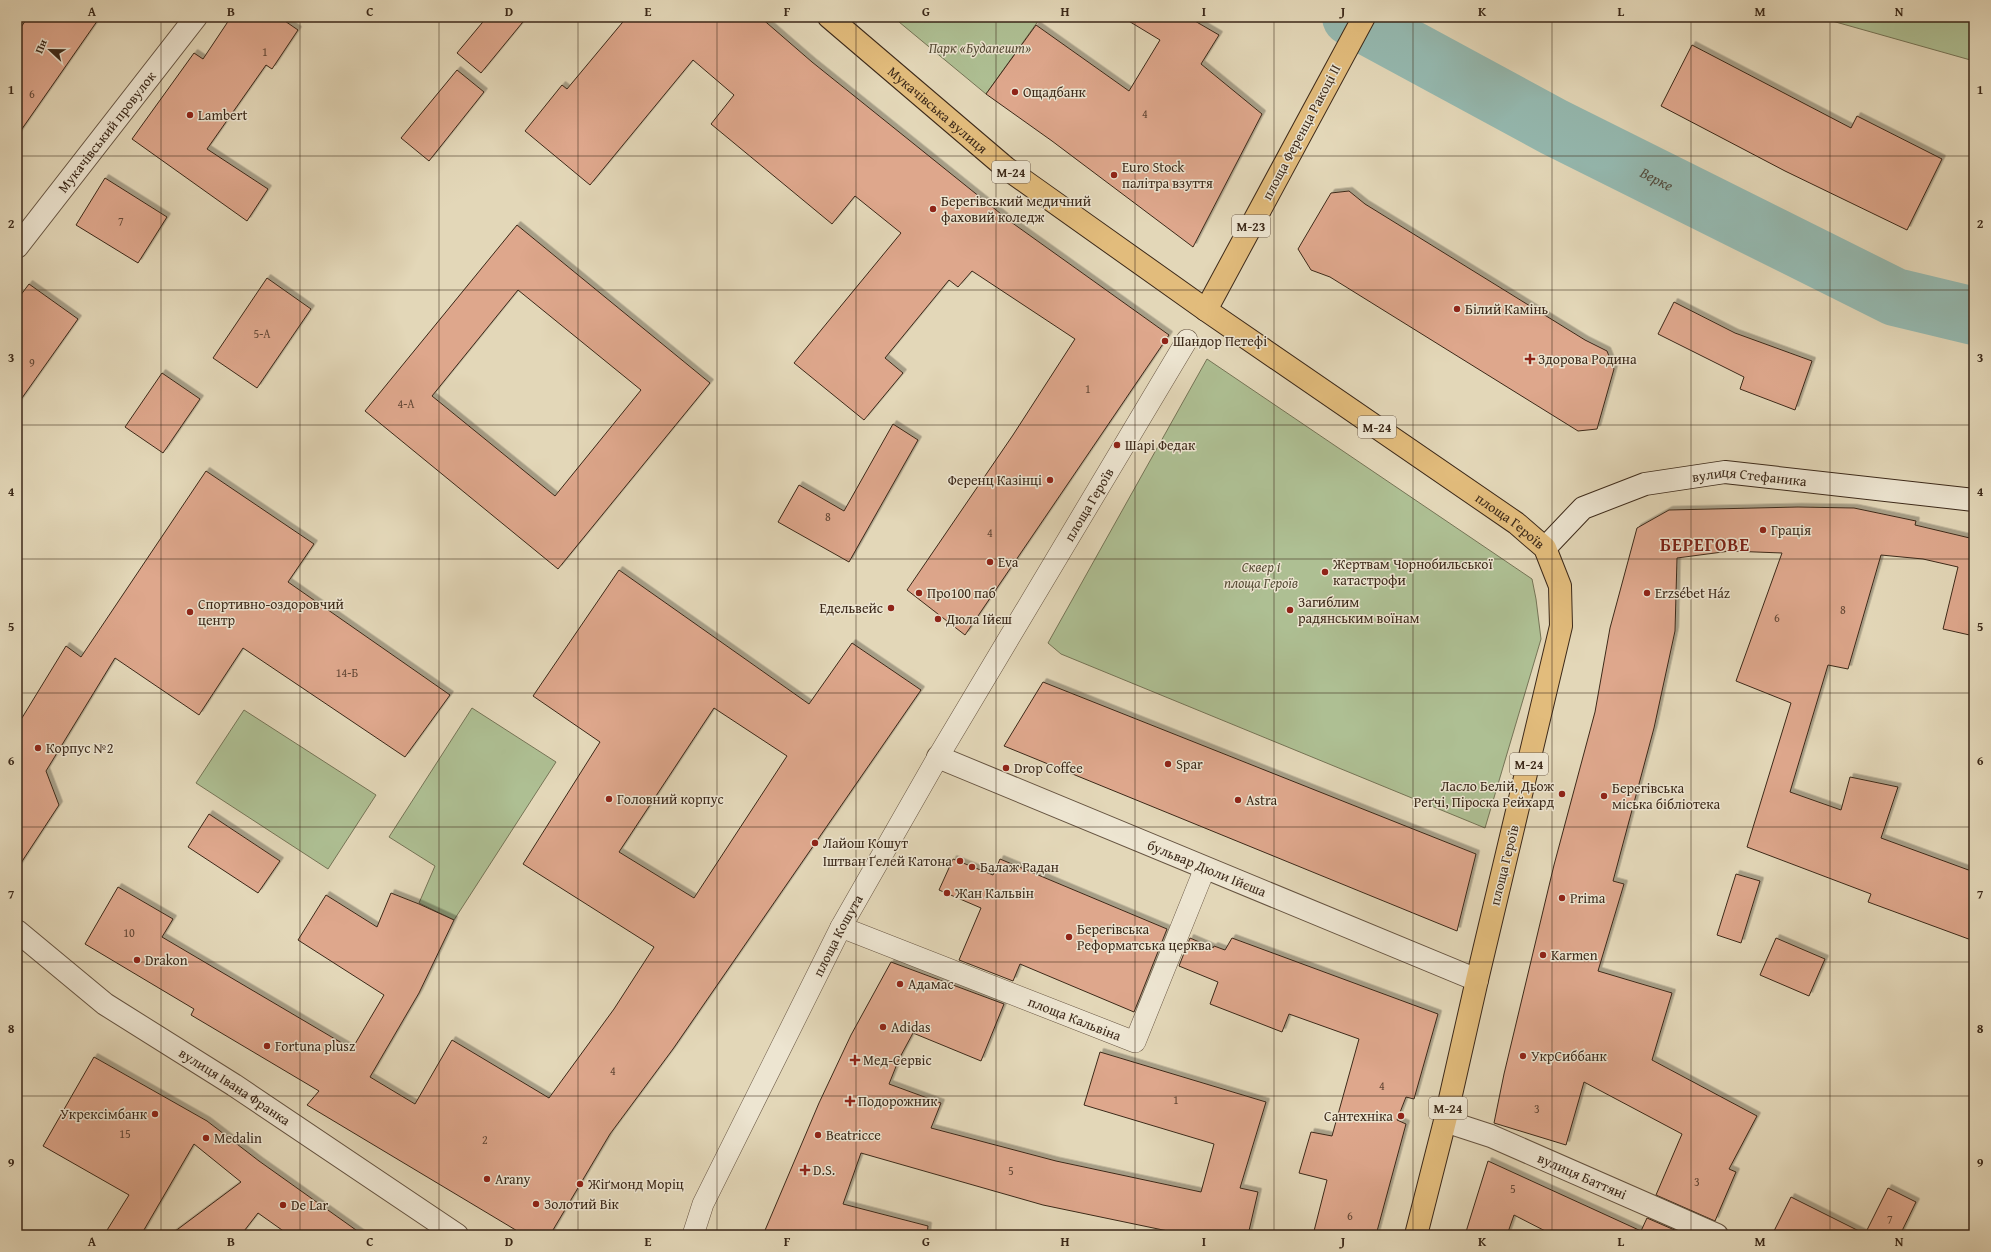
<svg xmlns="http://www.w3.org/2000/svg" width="1991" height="1252" viewBox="0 0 1991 1252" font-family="'Gentium Book Plus',serif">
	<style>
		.green { fill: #aebf93; stroke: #757456 }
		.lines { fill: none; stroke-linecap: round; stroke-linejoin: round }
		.river { stroke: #95b9b0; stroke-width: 58 }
		.building { fill: #dea78c; stroke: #3c2919; fill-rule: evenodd; filter: url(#shadow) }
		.pedestrian-casing { stroke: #665441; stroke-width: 22 }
		.minor-casing { stroke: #665441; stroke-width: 24 }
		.secondary-casing { stroke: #3c2919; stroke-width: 24 }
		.trunk-casing { stroke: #3c2919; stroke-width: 24 }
		.pedestrian { stroke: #ede5d1; stroke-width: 21 }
		.minor { stroke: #ede5d1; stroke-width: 22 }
		.secondary { stroke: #ede5d1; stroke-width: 22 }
		.trunk { stroke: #e2bc7c; stroke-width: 22 }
		.grid { fill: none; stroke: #3c2919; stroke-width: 1; stroke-opacity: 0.55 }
		.poi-dot { fill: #8f2418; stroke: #ede5d1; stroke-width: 1.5 }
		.labels { text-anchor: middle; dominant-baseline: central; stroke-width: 3; stroke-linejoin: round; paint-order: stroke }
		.number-label { font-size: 12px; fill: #644836 }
		.shield { fill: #ede5d1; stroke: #716150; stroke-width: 1 }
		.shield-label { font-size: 13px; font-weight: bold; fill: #3c2919 }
		.park-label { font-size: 14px; font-style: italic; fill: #584e38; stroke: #ede5d1 }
		.poi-label { font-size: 14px; fill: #3c2919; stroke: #ede5d1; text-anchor: start }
		.street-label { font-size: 14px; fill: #3c2919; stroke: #ede5d1 }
		.water-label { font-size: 15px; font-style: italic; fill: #524d3f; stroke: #ede5d1 }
		.district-label { font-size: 18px; font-weight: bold; letter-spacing: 1px; fill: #7a1f14; stroke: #ede5d1 }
		.neatline { fill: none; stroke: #3c2919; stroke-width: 1.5 }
		.grid-label { font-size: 13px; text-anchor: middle; font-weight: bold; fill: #3c2919 }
	</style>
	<defs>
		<filter id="shadow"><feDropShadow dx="3.5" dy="-3.5" stdDeviation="0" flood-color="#0004"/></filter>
	</defs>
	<rect width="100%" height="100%" fill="#e3d7b8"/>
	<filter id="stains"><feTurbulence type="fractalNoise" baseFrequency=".005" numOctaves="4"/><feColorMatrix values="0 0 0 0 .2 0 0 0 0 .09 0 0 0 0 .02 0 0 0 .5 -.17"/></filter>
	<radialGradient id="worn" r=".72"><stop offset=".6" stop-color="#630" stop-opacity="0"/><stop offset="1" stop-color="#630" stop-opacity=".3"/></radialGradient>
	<path class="green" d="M 893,17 L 1041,17 L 986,94 Z
		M 1825,17 L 1974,17 L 1974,61 L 1825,19 Z
		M 1207,359 L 1532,579 L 1536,599 L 1541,639 L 1485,828 L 1061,654 L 1048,643 Z
		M 472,708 L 556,762 L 454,920 L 419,903 L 435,866 L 389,837 Z
		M 244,710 L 376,795 L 328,869 L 196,783 Z"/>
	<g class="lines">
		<path class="river" id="s1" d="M 1351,17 L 1554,127 L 1895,297 L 1974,316"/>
	</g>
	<path class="building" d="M 28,17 L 100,17 L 17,136 L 17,33 Z
		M 231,17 L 279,17 L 298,30 L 272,69 L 266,65 L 207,149 L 268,189 L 247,221 L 132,139 L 194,53 L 203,59 Z
		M 487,17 L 527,17 L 481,73 L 457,53 Z
		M 627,17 L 760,17 L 812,62 L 1011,222 L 1169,335 L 965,635 L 907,590 L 1013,435 L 1075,339 L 972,271 L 958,287 L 949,280 L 885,358 L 903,373 L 864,420 L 794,363 L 901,233 L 855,196 L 832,224 L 711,124 L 734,95 L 693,60 L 590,185 L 525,131 L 562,85 L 567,89 Z
		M 1122,17 L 1188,17 L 1219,35 L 1201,64 L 1262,114 L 1193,247 L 1052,141 L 986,94 L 1036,25 L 1129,91 L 1160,40 Z
		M 1692,45 L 1851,128 L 1857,116 L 1942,159 L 1907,230 L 1785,171 L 1661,106 Z
		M 457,70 L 484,92 L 429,161 L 401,138 Z
		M 105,178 L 167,217 L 138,263 L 76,225 Z
		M 1349,191 L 1365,204 L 1585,340 L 1607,351 L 1614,369 L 1597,429 L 1578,431 L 1330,277 L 1311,270 L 1298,249 L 1331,193 Z
		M 517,225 L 710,383 L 558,569 L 365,411 ZM 518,290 L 641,390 L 555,496 L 432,396 Z
		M 267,278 L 311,309 L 257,388 L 213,358 Z
		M 29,284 L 78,319 L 17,405 L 17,300 Z
		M 1674,302 L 1735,333 L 1812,361 L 1795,410 L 1740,389 L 1744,377 L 1658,334 Z
		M 162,373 L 200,399 L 163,453 L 125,427 Z
		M 893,424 L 918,440 L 849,562 L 778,522 L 799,485 L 844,511 Z
		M 206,471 L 314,544 L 288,582 L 450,695 L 405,757 L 243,648 L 199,715 L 115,658 L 46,771 L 59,805 L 17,869 L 17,726 L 66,646 L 81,657 Z
		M 1798,507 L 1854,508 L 1916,521 L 1915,525 L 1974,539 L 1974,636 L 1943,629 L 1958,567 L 1923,559 L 1881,555 L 1848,669 L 1828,665 L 1790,792 L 1841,810 L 1850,777 L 1898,787 L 1881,838 L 1974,872 L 1974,941 L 1868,902 L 1871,894 L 1747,847 L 1791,703 L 1736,681 L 1782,553 L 1730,551 L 1677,558 L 1675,631 L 1654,728 L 1613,881 L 1624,884 L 1598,971 L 1672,993 L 1652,1060 L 1757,1116 L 1729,1169 L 1736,1172 L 1715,1221 L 1656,1195 L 1682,1134 L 1584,1082 L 1566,1145 L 1494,1123 L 1504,1074 L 1554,865 L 1595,712 L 1610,628 L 1637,528 L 1669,510 Z
		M 619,570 L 809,704 L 852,643 L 921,690 L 673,1049 L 610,1134 L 550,1235 L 524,1235 L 307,1105 L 319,1091 L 191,1015 L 194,1009 L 85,944 L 118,887 L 173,919 L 162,937 L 352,1049 L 384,995 L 298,940 L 326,895 L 377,927 L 391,893 L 419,904 L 454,920 L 419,993 L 370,1077 L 415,1104 L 452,1040 L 549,1098 L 614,1009 L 654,947 L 523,864 L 600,742 L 533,696 ZM 714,708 L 787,756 L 694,898 L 619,852 Z
		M 1043,682 L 1476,854 L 1457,931 L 1004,746 Z
		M 209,814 L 280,861 L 258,893 L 188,847 Z
		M 953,859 L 993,875 L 1000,859 L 1167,929 L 1134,1012 L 1020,964 L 1013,981 L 959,960 L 981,908 L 939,890 Z
		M 1736,874 L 1760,881 L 1741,943 L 1717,935 Z
		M 1190,938 L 1213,948 L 1214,946 L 1225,950 L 1232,938 L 1438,1014 L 1414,1099 L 1406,1097 L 1397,1120 L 1406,1124 L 1376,1235 L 1313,1235 L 1327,1180 L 1299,1173 L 1311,1132 L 1332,1136 L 1359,1039 L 1289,1014 L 1282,1032 L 1210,1004 L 1218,982 L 1179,966 Z
		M 1776,938 L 1825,959 L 1809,996 L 1760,975 Z
		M 891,962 L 1004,1004 L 981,1061 L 913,1033 L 899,1059 L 889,1084 L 941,1103 L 931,1128 L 1056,1161 L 1201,1192 L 1214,1144 L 1084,1105 L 1100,1052 L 1266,1102 L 1240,1188 L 1258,1192 L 1248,1235 L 1187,1235 L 1043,1205 L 861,1153 L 843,1204 L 928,1226 L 927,1235 L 763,1235 L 819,1103 L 851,1035 Z
		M 94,1057 L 207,1121 L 259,1161 L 363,1235 L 289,1235 L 258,1213 L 241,1235 L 170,1235 L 241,1182 L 194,1144 L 141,1235 L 104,1235 L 129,1195 L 43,1146 Z
		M 1488,1161 L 1641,1231 L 1647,1218 L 1686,1235 L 1553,1235 L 1514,1215 L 1507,1235 L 1465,1235 Z
		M 1888,1188 L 1916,1202 L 1900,1235 L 1772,1235 L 1791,1197 L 1865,1234 Z"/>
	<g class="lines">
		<g class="pedestrian-casing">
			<g id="pedestrian">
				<path id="s2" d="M 841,927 L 1135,1042 L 1205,868"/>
				<path id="s3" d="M 693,1235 L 703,1204 L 841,927 L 938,757 L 1187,340"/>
			</g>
		</g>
		<g class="minor-casing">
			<g id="minor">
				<path id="s4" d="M 17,247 L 196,17"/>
				<path id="s5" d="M 938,757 L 1477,980"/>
				<path id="s6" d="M 17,931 L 105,1004 L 234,1085 L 457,1235"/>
				<path id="s7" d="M 1445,1121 L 1491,1136 L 1717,1235"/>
			</g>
		</g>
		<g class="secondary-casing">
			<g id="secondary">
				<path id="s8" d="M 1545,548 L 1583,508 L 1645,484 L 1725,472 L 1974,500"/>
			</g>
		</g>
		<g class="trunk-casing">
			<g id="trunk">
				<path id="s9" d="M 829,17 L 1006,168 L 1206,310 L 1516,523 L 1545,548 L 1560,586 L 1561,626 L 1477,980 L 1445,1121 L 1416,1235"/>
				<path d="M 1206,310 L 1364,17"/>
			</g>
		</g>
		<use href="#pedestrian" class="pedestrian"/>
		<use href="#minor" class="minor"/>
		<use href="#secondary" class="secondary"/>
		<use href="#trunk" class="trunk"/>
	</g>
	<path class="grid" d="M 161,17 L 161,1235M 300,17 L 300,1235M 439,17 L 439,1235M 578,17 L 578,1235M 717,17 L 717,1235M 856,17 L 856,1235M 996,17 L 996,1235M 1135,17 L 1135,1235M 1274,17 L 1274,1235M 1413,17 L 1413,1235M 1552,17 L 1552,1235M 1691,17 L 1691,1235M 1830,17 L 1830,1235M 17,156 L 1974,156M 17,290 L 1974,290M 17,425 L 1974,425M 17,559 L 1974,559M 17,693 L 1974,693M 17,827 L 1974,827M 17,962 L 1974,962M 17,1096 L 1974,1096"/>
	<g class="poi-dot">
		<circle cx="1015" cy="92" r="4"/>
		<circle cx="190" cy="115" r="4"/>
		<circle cx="1114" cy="175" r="4"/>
		<circle cx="933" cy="209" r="4"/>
		<circle cx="1457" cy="309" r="4"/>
		<circle cx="1165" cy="341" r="4"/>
		<path d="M1528 353h4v4h4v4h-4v4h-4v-4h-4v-4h4z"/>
		<circle cx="1117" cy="445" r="4"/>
		<circle cx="1050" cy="480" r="4"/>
		<circle cx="1763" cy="530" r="4"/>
		<circle cx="990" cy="562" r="4"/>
		<circle cx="1325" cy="572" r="4"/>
		<circle cx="919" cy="593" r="4"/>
		<circle cx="1647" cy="593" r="4"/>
		<circle cx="891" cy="608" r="4"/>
		<circle cx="1290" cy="610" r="4"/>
		<circle cx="190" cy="612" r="4"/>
		<circle cx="938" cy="619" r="4"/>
		<circle cx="38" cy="748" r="4"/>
		<circle cx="1168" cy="764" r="4"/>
		<circle cx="1006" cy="768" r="4"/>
		<circle cx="1562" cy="794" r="4"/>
		<circle cx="1604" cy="796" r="4"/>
		<circle cx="609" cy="799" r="4"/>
		<circle cx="1238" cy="800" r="4"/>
		<circle cx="815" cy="843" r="4"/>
		<circle cx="960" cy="861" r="4"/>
		<circle cx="972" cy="867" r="4"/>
		<circle cx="947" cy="893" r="4"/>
		<circle cx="1562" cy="898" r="4"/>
		<circle cx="1069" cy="937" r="4"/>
		<circle cx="1543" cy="955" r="4"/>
		<circle cx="137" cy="960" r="4"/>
		<circle cx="900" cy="984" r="4"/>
		<circle cx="883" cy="1027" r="4"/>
		<circle cx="267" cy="1046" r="4"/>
		<circle cx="1523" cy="1056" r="4"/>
		<path d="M853 1054h4v4h4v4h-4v4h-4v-4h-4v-4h4z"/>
		<path d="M848 1095h4v4h4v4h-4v4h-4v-4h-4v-4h4z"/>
		<circle cx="155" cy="1114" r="4"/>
		<circle cx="1401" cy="1116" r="4"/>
		<circle cx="818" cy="1135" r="4"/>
		<circle cx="206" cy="1138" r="4"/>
		<path d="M803 1164h4v4h4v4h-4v4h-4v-4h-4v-4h4z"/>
		<circle cx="487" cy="1179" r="4"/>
		<circle cx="580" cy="1184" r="4"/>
		<circle cx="536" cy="1204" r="4"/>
		<circle cx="283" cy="1205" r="4"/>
	</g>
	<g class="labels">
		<g class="number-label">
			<text x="265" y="51">1</text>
			<text x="32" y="93">6</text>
			<text x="1145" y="113">4</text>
			<text x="121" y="221">7</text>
			<text x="262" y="333">5-А</text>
			<text x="32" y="362">9</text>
			<text x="1088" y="388">1</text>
			<text x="406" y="403">4-А</text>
			<text x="828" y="516">8</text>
			<text x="990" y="532">4</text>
			<text x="1843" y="609">8</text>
			<text x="1777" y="617">6</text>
			<text x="347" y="672">14-Б</text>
			<text x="129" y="932">10</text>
			<text x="613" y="1070">4</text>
			<text x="1382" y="1085">4</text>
			<text x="1176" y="1099">1</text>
			<text x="1537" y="1108">3</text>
			<text x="125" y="1133">15</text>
			<text x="485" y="1139">2</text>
			<text x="1011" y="1170">5</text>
			<text x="1697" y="1181">3</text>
			<text x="1513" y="1188">5</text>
			<text x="1350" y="1215">6</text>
			<text x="1890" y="1219">7</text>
		</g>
		<g class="shield">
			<rect x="992" y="161" width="38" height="22" rx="3"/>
			<rect x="1232" y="215" width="38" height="22" rx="3"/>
			<rect x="1358" y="416" width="38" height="22" rx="3"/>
			<rect x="1510" y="753" width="38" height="22" rx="3"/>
			<rect x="1429" y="1097" width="38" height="22" rx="3"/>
		</g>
		<g class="shield-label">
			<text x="1011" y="172">М-24</text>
			<text x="1251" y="226">М-23</text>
			<text x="1377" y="427">М-24</text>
			<text x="1529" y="764">М-24</text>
			<text x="1448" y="1108">М-24</text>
		</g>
		<g class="park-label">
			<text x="980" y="48">Парк «Будапешт»</text>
			<text x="1261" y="567">Сквер і<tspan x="1261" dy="16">площа Героїв</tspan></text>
		</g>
		<g class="poi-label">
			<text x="1023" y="92">Ощадбанк</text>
			<text x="198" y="115">Lambert</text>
			<text x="1122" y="167">Euro Stock<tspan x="1122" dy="16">палітра взуття</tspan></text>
			<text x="941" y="201">Берегівський медичний<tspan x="941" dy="16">фаховий коледж</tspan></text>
			<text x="1465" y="309">Білий Камінь</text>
			<text x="1173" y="341">Шандор Петефі</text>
			<text x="1538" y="359">Здорова Родина</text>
			<text x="1125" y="445">Шарі Федак</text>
			<text x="1042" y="480" text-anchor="end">Ференц Казінці</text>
			<text x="1771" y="530">Грація</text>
			<text x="998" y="562">Eva</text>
			<text x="1333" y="564">Жертвам Чорнобильської<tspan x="1333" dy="16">катастрофи</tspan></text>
			<text x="927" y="593">Про100 паб</text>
			<text x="1655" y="593">Erzsébet Ház</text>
			<text x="1298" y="602">Загиблим<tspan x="1298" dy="16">радянським воїнам</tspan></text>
			<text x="198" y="604">Спортивно-оздоровчий<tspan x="198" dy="16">центр</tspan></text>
			<text x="883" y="608" text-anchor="end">Едельвейс</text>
			<text x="946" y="619">Дюла Ійєш</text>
			<text x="46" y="748">Корпус №2</text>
			<text x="1176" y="764">Spar</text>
			<text x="1014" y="768">Drop Coffee</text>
			<text x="1554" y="786" text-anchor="end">Ласло Белій, Дьож<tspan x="1554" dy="16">Реґчі, Піроска Рейхард</tspan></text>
			<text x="1612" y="788">Берегівська<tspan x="1612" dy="16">міська бібліотека</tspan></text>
			<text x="617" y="799">Головний корпус</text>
			<text x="1246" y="800">Astra</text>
			<text x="823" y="843">Лайош Кошут</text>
			<text x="952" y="861" text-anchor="end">Іштван Ґелей Катона</text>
			<text x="980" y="867">Балаж Радан</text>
			<text x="955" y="893">Жан Кальвін</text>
			<text x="1570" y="898">Prima</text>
			<text x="1077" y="929">Берегівська<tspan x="1077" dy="16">Реформатська церква</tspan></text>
			<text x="1551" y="955">Karmen</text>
			<text x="145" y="960">Drakon</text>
			<text x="908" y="984">Адамас</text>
			<text x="891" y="1027">Adidas</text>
			<text x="275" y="1046">Fortuna plusz</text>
			<text x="1531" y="1056">УкрСиббанк</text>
			<text x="863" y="1060">Мед-Сервіс</text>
			<text x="858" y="1101">Подорожник</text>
			<text x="147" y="1114" text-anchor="end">Укрексімбанк</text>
			<text x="1393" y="1116" text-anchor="end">Сантехніка</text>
			<text x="826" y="1135">Beatricce</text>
			<text x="214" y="1138">Medalin</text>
			<text x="813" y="1170">D.S.</text>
			<text x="495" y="1179">Arany</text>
			<text x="588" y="1184">Жіґмонд Моріц</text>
			<text x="544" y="1204">Золотий Вік</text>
			<text x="291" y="1205">De Lar</text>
		</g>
		<g class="street-label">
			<text stroke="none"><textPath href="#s9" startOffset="143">Мукачівська вулиця</textPath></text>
			<text stroke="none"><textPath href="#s4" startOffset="146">Мукачівський провулок</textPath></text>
			<text transform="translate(1301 132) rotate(-62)">площа Ференца Ракоці Ⅱ</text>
			<text stroke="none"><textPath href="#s8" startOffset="227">вулиця Стефаника</textPath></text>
			<text stroke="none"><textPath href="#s3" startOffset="832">площа Героїв</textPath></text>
			<text stroke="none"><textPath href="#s9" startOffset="848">площа Героїв</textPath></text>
			<text transform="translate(1504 865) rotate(-76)">площа Героїв</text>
			<text stroke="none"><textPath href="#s5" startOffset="291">бульвар Дюли Ійєша</textPath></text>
			<text stroke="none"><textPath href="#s3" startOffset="333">площа Кошута</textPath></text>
			<text stroke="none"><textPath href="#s2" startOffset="251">площа Кальвіна</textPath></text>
			<text stroke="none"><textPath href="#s6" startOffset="268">вулиця Івана Франка</textPath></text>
			<text stroke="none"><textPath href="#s7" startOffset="148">вулиця Баттяні</textPath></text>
		</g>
		<g class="water-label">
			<text stroke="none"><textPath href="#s1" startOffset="346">Верке</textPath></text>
		</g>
		<g class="district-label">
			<text x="1705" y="544">БЕРЕГОВЕ</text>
		</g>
	</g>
	<rect width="1991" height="1252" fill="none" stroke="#e3d7b8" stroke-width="44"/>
	<g transform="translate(50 50) rotate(292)" stroke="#ede5d1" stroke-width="3" paint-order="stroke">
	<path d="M0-3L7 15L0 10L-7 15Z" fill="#3c2919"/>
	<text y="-6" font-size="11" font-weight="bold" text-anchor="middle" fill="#3c2919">Пн</text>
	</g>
	<rect x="22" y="22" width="1947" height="1208" class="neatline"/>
	<g class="grid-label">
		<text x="92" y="16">A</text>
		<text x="231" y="16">B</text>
		<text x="370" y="16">C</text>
		<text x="509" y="16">D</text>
		<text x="648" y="16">E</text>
		<text x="787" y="16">F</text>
		<text x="926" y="16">G</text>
		<text x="1065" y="16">H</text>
		<text x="1204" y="16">I</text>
		<text x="1343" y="16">J</text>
		<text x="1482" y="16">K</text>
		<text x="1621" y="16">L</text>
		<text x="1760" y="16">M</text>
		<text x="1899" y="16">N</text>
		<text x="11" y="94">1</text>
		<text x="1980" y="94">1</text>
		<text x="11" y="228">2</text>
		<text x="1980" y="228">2</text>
		<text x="11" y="362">3</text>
		<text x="1980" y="362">3</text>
		<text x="11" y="496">4</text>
		<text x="1980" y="496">4</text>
		<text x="11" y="631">5</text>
		<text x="1980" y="631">5</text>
		<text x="11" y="765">6</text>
		<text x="1980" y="765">6</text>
		<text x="11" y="899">7</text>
		<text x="1980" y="899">7</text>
		<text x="11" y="1033">8</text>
		<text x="1980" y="1033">8</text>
		<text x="11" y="1167">9</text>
		<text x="1980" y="1167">9</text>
		<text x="92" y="1246">A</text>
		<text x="231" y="1246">B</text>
		<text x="370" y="1246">C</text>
		<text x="509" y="1246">D</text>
		<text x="648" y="1246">E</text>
		<text x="787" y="1246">F</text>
		<text x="926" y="1246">G</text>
		<text x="1065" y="1246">H</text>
		<text x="1204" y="1246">I</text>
		<text x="1343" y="1246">J</text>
		<text x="1482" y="1246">K</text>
		<text x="1621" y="1246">L</text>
		<text x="1760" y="1246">M</text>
		<text x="1899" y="1246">N</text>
	</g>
	<rect width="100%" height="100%" filter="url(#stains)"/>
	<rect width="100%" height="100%" fill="url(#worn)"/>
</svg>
